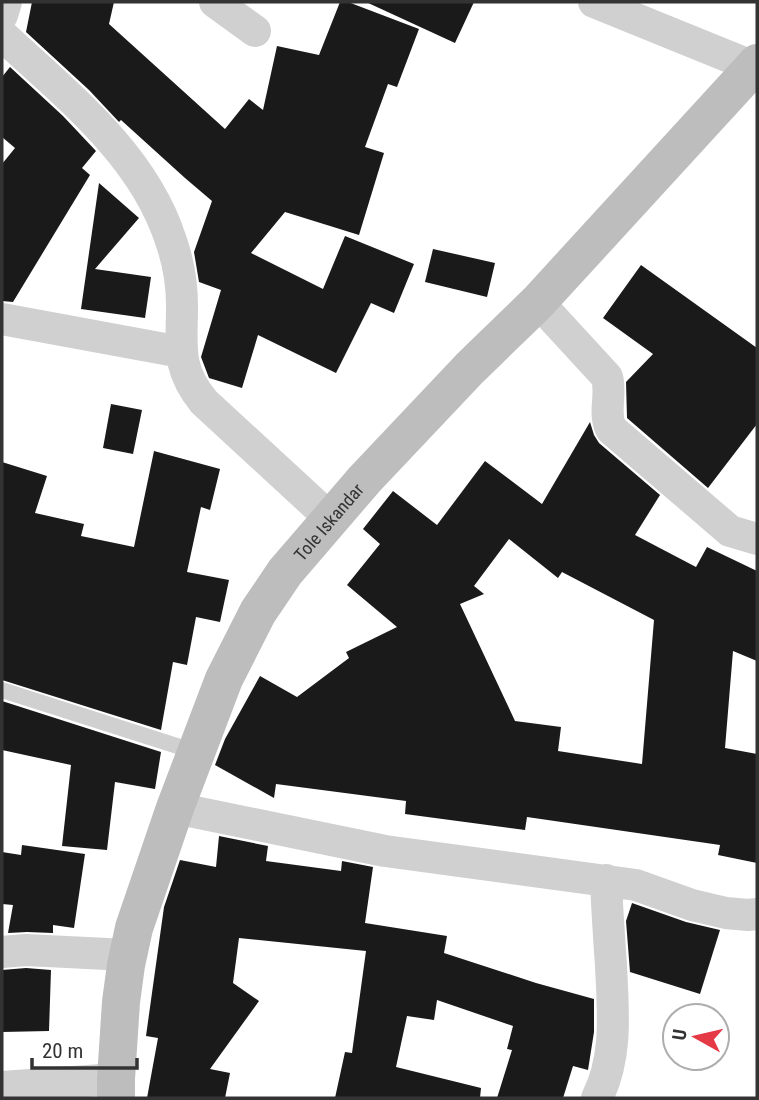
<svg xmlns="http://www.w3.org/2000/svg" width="759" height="1100" viewBox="0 0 759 1100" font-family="'Roboto Condensed',sans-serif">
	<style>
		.building { fill: #1a1a1a; fill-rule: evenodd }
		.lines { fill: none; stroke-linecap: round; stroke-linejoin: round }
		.service { stroke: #d0d0d0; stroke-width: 16 }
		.minor { stroke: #d0d0d0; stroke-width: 32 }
		.secondary { stroke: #bdbdbd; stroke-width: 38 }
		.labels { text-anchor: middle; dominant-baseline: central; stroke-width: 7; stroke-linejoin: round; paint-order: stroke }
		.street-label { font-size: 18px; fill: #333; stroke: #fff }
	</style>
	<rect width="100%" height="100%" fill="#fff"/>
	<path class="building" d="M 32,2 L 114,2 L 109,24 L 225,129 L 249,99 L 263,110 L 277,46 L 319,55 L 340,2 L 348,2 L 419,29 L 397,87 L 388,84 L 365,147 L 384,153 L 359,235 L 285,212 L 251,253 L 323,289 L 345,236 L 414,264 L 394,313 L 371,303 L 336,373 L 258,335 L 242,388 L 209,378 L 201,357 L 221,290 L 199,282 L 194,252 L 212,201 L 185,178 L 121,120 L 119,122 L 89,90 L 26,32 Z
		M 366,2 L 474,2 L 455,43 Z
		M 10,67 L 63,116 L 96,151 L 82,168 L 90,175 L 13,302 L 2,301 L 2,164 L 15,148 L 2,137 L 2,77 Z
		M 99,183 L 139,218 L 95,269 L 151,277 L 145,318 L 81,309 Z
		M 433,249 L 495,263 L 487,297 L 425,282 Z
		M 641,265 L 757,348 L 757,424 L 708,488 L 627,418 L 626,382 L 653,354 L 603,318 Z
		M 111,404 L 142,410 L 133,454 L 103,448 Z
		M 590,422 L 594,435 L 599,443 L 660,495 L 635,535 L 696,567 L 707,547 L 757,571 L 757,661 L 733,651 L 725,748 L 757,754 L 757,863 L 718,855 L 720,845 L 527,817 L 525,830 L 405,814 L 406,801 L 276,784 L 274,798 L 215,765 L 225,739 L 260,676 L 297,697 L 349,658 L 346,652 L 397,627 L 347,585 L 380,544 L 363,529 L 393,491 L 437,525 L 485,461 L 542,504 ZM 509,539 L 558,578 L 562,572 L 654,620 L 642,764 L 558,751 L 561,727 L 515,721 L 460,604 L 484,594 L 474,586 Z
		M 154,451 L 220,469 L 210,510 L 201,507 L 187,572 L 229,580 L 220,622 L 196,617 L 187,665 L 173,662 L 161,730 L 2,680 L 2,462 L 47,476 L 35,513 L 84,524 L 81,536 L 134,547 Z
		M 2,701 L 161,752 L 155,789 L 115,782 L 107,850 L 62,846 L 71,765 L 2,750 Z
		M 219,836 L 268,846 L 266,861 L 341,871 L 342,861 L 373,867 L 365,923 L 447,936 L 444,953 L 536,983 L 594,999 L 594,1032 L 588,1070 L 573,1066 L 563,1098 L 497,1098 L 512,1050 L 507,1049 L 513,1026 L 437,1000 L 434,1020 L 407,1016 L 396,1067 L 481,1088 L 480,1098 L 335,1098 L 345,1052 L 352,1053 L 366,951 L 239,938 L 233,983 L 259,1001 L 210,1069 L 230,1073 L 225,1098 L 147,1098 L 158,1038 L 146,1036 L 164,907 L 180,860 L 216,867 Z
		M 22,845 L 85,854 L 74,928 L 53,925 L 53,933 L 27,932 L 8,933 L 13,905 L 2,904 L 2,852 L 21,855 Z
		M 632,903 L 686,922 L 720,930 L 700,994 L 630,972 L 626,921 Z
		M 26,968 L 51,970 L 49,1031 L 2,1032 L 2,970 Z"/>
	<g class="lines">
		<path class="service" d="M 2,690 L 196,752"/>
		<path class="minor" d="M 215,2 L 255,31
			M 594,2 L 754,67
			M 2,15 L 6,2
			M 2,35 C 65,94 142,153 170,238 C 178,260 182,284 182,306 C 182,347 176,368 204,402 L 331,519
			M 538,302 L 607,377 C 612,395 603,412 611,429 L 730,531 L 757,539
			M 2,319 L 181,352
			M 175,808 L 385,851 L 636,885 L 692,905 L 726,913 L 748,915 L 757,914
			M 2,952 L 26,950 L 128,955
			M 2,1087 L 116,1079
			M 597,1098 C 618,1057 613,1011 611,966 C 609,937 607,909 606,880"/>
		<path class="secondary" id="s1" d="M 116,1098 L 116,1079 L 121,1002 L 126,965 L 134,928 L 175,808 L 224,679 L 258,612 L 285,572 L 365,479 L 470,368 L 538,302 L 757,63"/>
	</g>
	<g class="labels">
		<g class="street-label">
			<text stroke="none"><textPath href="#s1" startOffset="626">Tole Iskandar</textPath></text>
		</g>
	</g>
	<rect width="759" height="1100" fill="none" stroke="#333333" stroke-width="7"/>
	<g transform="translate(696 1037) rotate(278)"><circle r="33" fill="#ffffff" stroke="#adadad" stroke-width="2"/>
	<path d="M0-5L12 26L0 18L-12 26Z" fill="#e63946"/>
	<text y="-10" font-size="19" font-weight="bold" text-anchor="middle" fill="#333333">U</text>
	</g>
	<path d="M32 1058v10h105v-10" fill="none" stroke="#333333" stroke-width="3.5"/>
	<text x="42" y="1058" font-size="21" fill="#333333" stroke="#ffffff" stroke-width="5" paint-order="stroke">20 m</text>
</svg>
